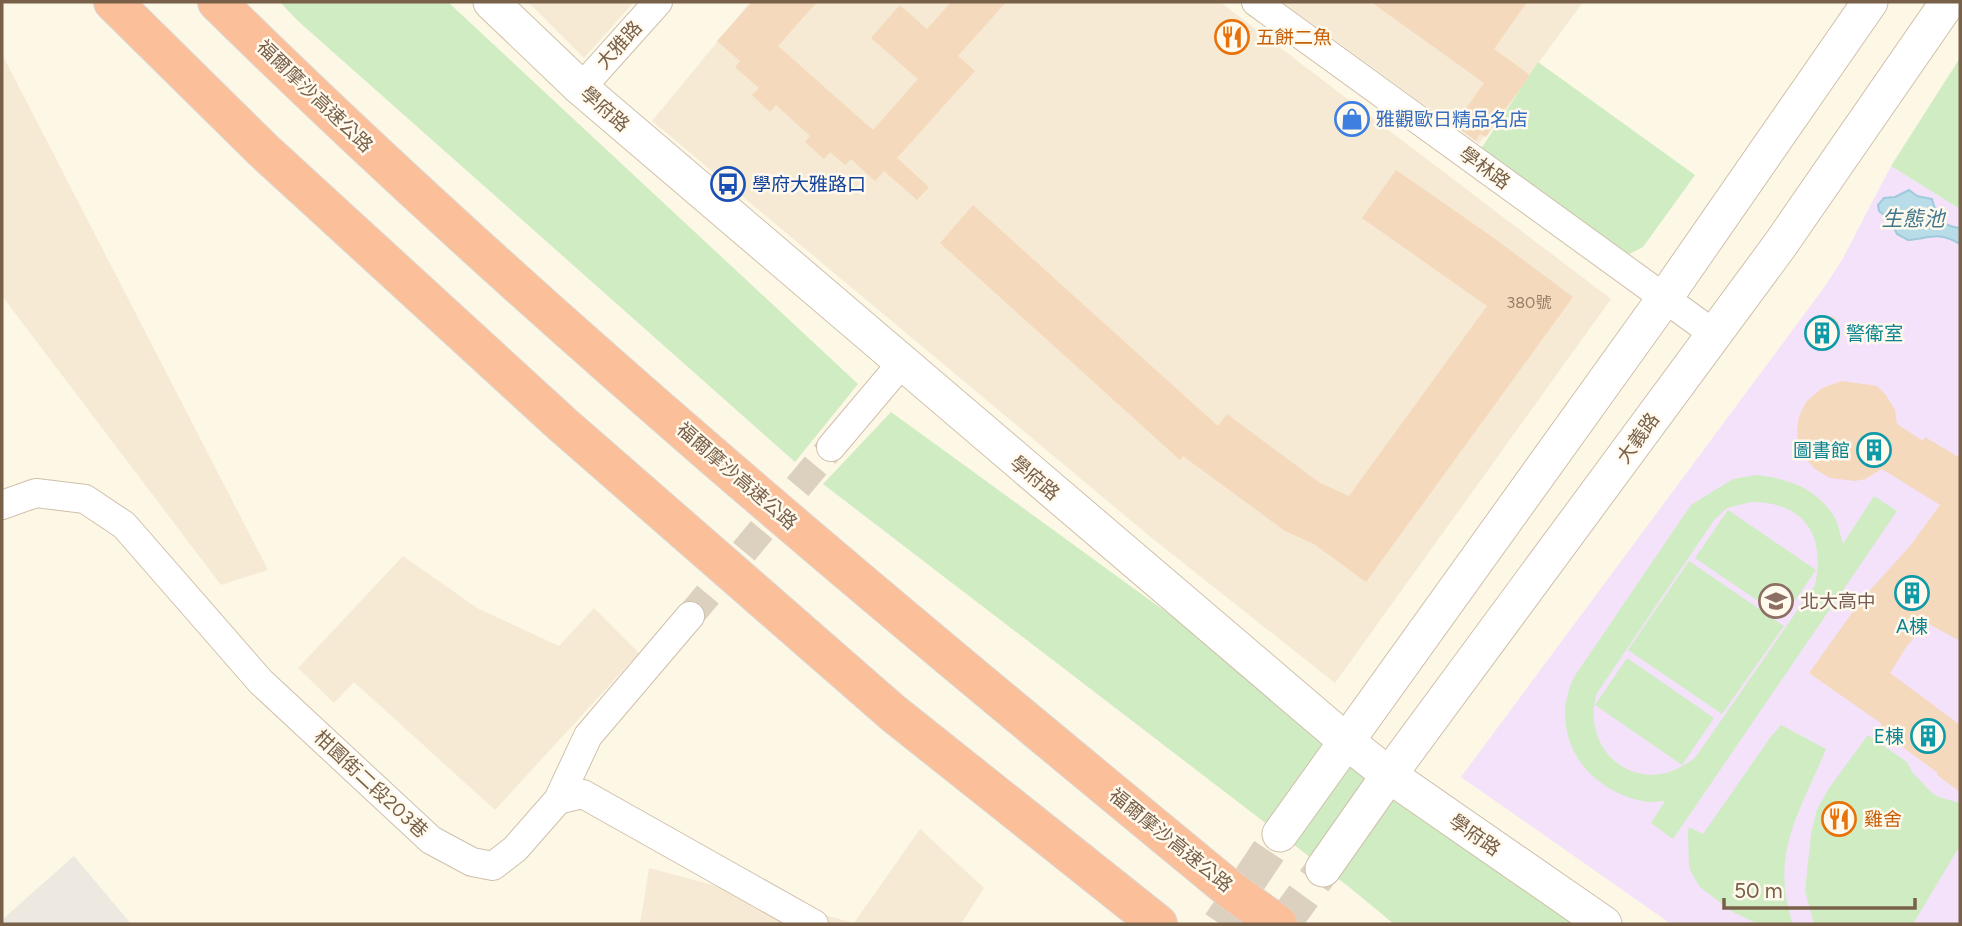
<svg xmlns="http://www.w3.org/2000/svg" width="1962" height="926" viewBox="0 0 1962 926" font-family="Figtree,'Noto Sans TC',sans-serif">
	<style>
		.residential { fill: #f6ead4 }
		.industrial { fill: #ede8e0 }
		.education { fill: #f4e2fa }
		.green { fill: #cfecc3; fill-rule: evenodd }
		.water { fill: #b9dce9; stroke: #9fcadb; stroke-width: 2 }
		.building { fill: #f4d9bc }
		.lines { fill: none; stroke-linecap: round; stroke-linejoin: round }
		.minor-tunnel { stroke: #dcd1bf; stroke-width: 28; stroke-dasharray: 28 14; stroke-linecap: butt }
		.tertiary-tunnel { stroke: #dcd1bf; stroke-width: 35; stroke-dasharray: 35 18; stroke-linecap: butt }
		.minor-casing { stroke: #d0c0ab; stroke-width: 30 }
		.tertiary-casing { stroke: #d0c0ab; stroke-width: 37 }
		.motorway-casing { stroke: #dcd6d0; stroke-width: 40 }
		.minor { stroke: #fff; stroke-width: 28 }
		.tertiary { stroke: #fff; stroke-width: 35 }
		.motorway { stroke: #fbbf9a; stroke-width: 38 }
		.labels { text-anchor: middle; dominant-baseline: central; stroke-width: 5; stroke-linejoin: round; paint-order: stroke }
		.number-label { font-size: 16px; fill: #987e66 }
		.food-label { font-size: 19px; fill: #c56008; stroke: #fffaed; text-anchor: start }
		.street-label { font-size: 19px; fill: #796049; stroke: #fffaed }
		.shop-label { font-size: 19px; fill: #366cbe; stroke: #fffaed; text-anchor: start }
		.transit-label { font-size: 19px; fill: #164399; stroke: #fffaed; text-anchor: start }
		.culture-label { font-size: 19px; fill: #0d838f; stroke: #fffaed; text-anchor: end }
		.education-label { font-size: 19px; fill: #785e54; stroke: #fffaed; text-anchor: start }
		.water-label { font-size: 21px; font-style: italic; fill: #41778d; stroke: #fffaed }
	</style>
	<rect width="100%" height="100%" fill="#fdf7e6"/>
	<path class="residential" d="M 528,2 L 634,2 L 584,58 Z
		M 750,2 L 1220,2 L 1611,299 L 1335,683 L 1148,535 L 652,121 Z
		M 1282,2 L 1583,2 L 1479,144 Z
		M 2,54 L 268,570 L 221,585 L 2,296 Z
		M 403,556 L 477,608 L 559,646 L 594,608 L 639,653 L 495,810 L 354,682 L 334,703 L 298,668 Z
		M 920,829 L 984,888 L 961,924 L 640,924 L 649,868 L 854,923 Z"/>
	<path class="industrial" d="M 74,856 L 131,924 L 2,924 L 2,920 Z"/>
	<path class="education" d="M 1891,166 L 1960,209 L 1960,924 L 1671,924 L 1461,777 L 1823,289 L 1842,260 Z"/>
	<path class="green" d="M 280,2 L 448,2 L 858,384 L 795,462 L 298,21 Z
		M 1960,58 L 1960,209 L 1891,166 Z
		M 1538,62 L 1695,175 L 1643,247 L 1629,254 L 1622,254 L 1477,155 Z
		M 891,412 L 1367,758 L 1604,924 L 1394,924 L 1349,887 L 823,484 Z
		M 1756,475 C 1789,479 1816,487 1835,518 C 1839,525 1840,536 1843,544 L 1874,496 L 1897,511 L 1673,839 L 1651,823 L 1665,801 C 1658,801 1650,803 1643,801 C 1585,790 1547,734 1574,677 L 1691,505 L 1733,479 ZM 1751,502 C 1804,502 1826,535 1815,585 L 1695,758 C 1685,765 1674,772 1661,774 C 1614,781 1583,735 1597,693 L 1714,520 L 1727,508 Z
		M 1728,510 L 1816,570 L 1783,618 L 1695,558 Z
		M 1689,561 L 1784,626 L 1722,714 L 1628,650 Z
		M 1627,658 L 1714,718 L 1682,765 L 1595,705 Z
		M 1781,725 L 1826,749 C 1800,812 1769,854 1793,924 L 1758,924 L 1731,911 L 1699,886 L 1689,868 L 1688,831 L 1689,827 L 1703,834 L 1770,738 Z
		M 1868,735 L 1907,762 L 1912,772 L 1931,792 L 1938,797 L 1960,803 L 1960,849 L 1958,849 L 1913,924 L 1814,924 L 1805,891 L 1811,834 L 1817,809 L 1829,788 Z"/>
	<path class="water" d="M 1909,190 L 1917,196 L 1932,199 C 1937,217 1940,226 1960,228 L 1960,244 C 1938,231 1931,238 1908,240 L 1897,234 L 1891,221 L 1879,211 L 1878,205 L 1884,198 L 1895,197 Z"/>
	<path class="building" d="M 752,2 L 817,2 L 778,46 L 873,130 L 918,79 L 871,38 L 900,5 L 927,29 L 951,2 L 1006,2 L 958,56 L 975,71 L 897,158 L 929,187 L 917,200 L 884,171 L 875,181 L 851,159 L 845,165 L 830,152 L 824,159 L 805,142 L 810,136 L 776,105 L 770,112 L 752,95 L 759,88 L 735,67 L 740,61 L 717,41 Z
		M 1371,2 L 1527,2 L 1494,49 L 1530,75 L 1486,137 L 1480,134 L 1476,141 L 1454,125 L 1484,83 Z
		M 1396,170 L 1491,236 L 1573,297 L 1366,582 L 1314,544 L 1285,531 L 1183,456 L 1180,460 L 940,243 L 973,205 L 1218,426 L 1227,414 L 1320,483 L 1349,496 L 1487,306 L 1362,218 Z
		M 1821,315 L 1834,317 L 1839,324 L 1840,331 L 1837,339 L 1828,351 L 1805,335 L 1813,321 Z
		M 1842,381 L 1877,386 L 1886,395 L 1895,410 L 1897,424 L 1923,441 L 1925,437 L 1960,458 L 1960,641 L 1927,623 L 1907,646 L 1890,673 L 1960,725 L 1960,792 L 1937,775 L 1938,773 L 1878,729 L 1882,724 L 1809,673 L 1862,599 L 1910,546 L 1940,505 L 1882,469 L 1865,479 L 1855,481 L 1830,478 L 1815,469 L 1805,458 L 1798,441 L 1797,430 L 1799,416 L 1806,402 L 1822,388 Z"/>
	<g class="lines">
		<path class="minor-tunnel" d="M 690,616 L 831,447"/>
		<path class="tertiary-tunnel" d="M 1220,924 L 1280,834
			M 1283,924 L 1323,869"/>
		<g class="minor-casing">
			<path id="minor" d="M 1256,2 L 1714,334
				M 581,88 L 658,2
				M 831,447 L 901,364
				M 2,505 L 36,493 L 85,499 L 124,525 L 261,682 L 431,840 L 472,862 L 493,866 L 515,849 L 558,800 L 583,794 L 814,924
				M 558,800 L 588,736 L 690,616"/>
		</g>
		<g class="tertiary-casing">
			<path id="tertiary" d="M 491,2 L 581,88 L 1346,741 L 1389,775 L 1604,924
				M 1280,834 L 1664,299 L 1870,2
				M 1323,869 L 1389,775 L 1780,245 L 1948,2"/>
		</g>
		<g class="motorway-casing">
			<path id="motorway" d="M 113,2 L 263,150 L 562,424 L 893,713 L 1158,924
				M 217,2 C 538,318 885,605 1232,891 L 1278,924"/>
		</g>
		<use href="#minor" class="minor"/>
		<use href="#tertiary" class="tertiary"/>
		<use href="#motorway" class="motorway"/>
	</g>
	<defs>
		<g id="restaurant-ring" transform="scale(1.75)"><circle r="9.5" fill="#fffaed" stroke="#e8710a" stroke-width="1.5"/><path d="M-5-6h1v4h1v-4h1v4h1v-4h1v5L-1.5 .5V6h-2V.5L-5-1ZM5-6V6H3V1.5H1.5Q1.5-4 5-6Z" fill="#e8710a"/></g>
		<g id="shop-ring" transform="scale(1.75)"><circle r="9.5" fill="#fffaed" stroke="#3f7fe0" stroke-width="1.5"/><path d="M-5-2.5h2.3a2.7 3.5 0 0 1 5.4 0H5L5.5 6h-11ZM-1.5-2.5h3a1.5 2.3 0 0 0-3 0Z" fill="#3f7fe0"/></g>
		<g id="bus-ring" transform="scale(1.75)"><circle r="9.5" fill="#fffaed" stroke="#1a4fb4" stroke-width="1.5"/><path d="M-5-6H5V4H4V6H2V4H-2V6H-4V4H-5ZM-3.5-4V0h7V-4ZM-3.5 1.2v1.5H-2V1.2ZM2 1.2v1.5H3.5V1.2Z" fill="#1a4fb4"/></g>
		<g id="building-ring" transform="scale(1.75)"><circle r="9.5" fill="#fffaed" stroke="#0f9aa8" stroke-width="1.5"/><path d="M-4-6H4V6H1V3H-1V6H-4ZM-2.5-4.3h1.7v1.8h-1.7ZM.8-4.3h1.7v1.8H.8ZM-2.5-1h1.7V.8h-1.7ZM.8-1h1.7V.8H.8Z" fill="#0f9aa8"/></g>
		<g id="school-ring" transform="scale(1.75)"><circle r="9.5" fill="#fffaed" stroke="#8d6e63" stroke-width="1.5"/><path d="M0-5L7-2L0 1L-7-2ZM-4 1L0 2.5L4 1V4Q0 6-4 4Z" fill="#8d6e63"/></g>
	</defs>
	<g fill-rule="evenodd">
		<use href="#restaurant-ring" x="1232" y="37"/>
		<use href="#shop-ring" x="1352" y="119"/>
		<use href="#bus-ring" x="728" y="184"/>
		<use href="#building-ring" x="1822" y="333"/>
		<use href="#building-ring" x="1874" y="450"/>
		<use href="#building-ring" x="1912" y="593"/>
		<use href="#school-ring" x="1776" y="601"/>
		<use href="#building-ring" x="1928" y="736"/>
		<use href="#restaurant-ring" x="1839" y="819"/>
	</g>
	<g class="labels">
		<g class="number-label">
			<text x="1529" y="302">380號</text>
		</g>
		<g class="food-label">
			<text x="1256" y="37">五餅二魚</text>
			<text x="1864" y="819">雞舍</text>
		</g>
		<g class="street-label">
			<text transform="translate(619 45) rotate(-48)">大雅路</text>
			<text transform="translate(315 96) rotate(44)">福爾摩沙高速公路</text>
			<text transform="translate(605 109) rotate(41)">學府路</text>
			<text transform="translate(1485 168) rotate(36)">學林路</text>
			<text transform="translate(1638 438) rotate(-54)">大義路</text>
			<text transform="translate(737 476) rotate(41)">福爾摩沙高速公路</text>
			<text transform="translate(1035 478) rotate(40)">學府路</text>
			<text transform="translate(371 784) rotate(43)">柑園街二段203巷</text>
			<text transform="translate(1475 835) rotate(35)">學府路</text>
			<text transform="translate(1171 840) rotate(39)">福爾摩沙高速公路</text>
		</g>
		<g class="shop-label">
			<text x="1376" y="119">雅觀歐日精品名店</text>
		</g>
		<g class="transit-label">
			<text x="752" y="184">學府大雅路口</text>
		</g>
		<g class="culture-label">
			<text x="1846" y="333" text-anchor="start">警衛室</text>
			<text x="1850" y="450">圖書館</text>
			<text x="1912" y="626" text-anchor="middle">A棟</text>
			<text x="1904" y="736">E棟</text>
		</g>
		<g class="education-label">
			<text x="1800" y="601">北大高中</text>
		</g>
		<g class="water-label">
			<text x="1913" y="218">生態池</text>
		</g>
	</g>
	<rect width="1962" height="926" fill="none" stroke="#796049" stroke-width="7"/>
	<path d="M1724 898v10h191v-10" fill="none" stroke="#796049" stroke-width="3.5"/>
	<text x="1734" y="898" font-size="21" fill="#796049" stroke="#fffaed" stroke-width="5" paint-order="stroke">50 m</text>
</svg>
